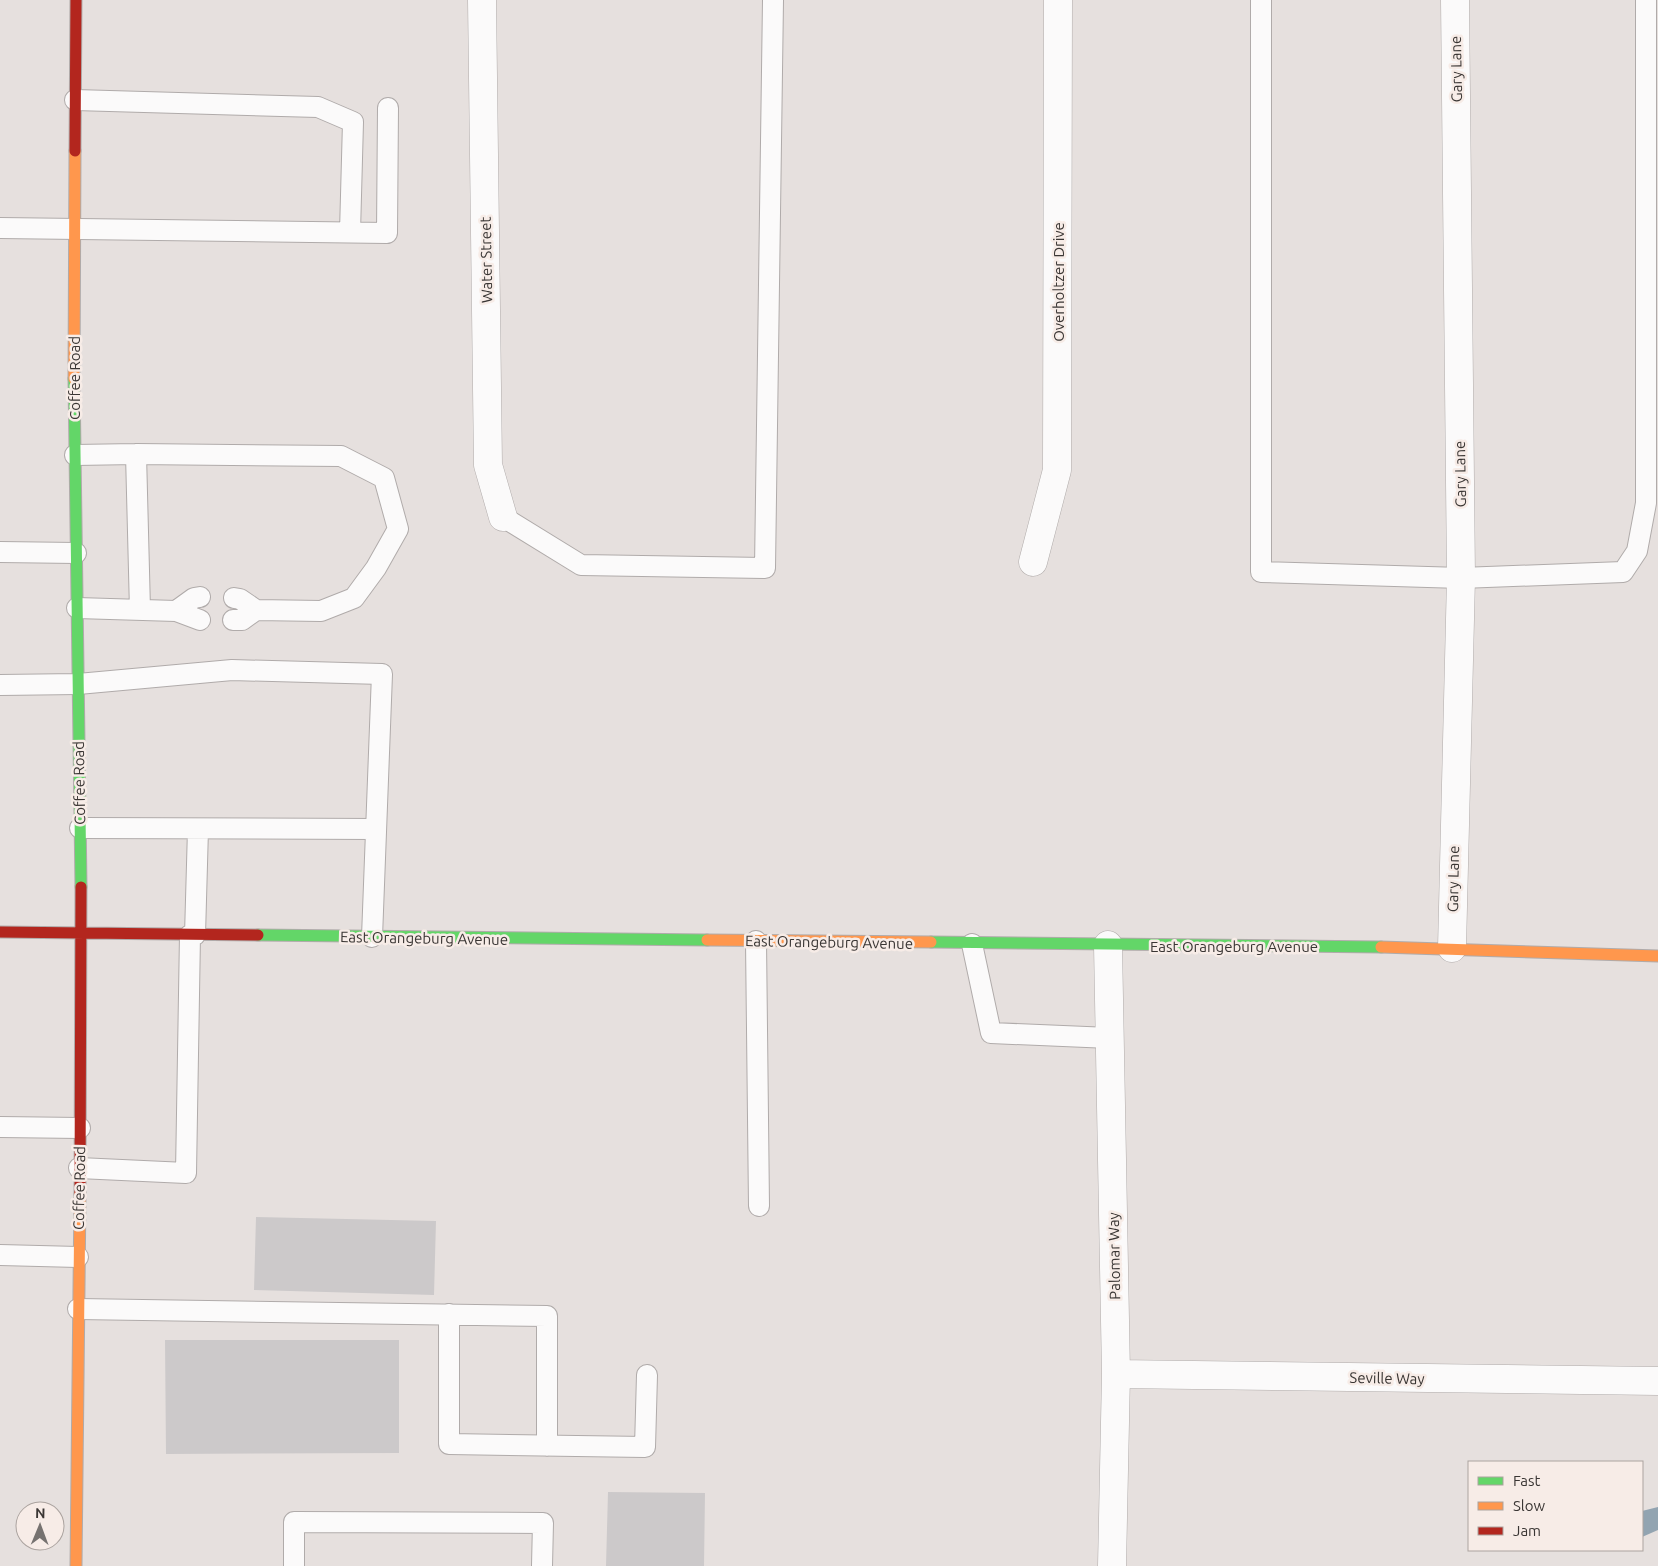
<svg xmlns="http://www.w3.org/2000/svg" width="1658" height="1566" viewBox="0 0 1658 1566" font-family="Ubuntu,sans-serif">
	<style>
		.water { fill: #92a4b1 }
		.building { fill: #ccc9ca }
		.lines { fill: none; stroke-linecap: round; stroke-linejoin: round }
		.lane-casing { stroke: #b0abaa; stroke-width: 22 }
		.street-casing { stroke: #b0abaa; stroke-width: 29 }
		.fast-casing { stroke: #b0abaa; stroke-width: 13 }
		.slow-casing { stroke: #b0abaa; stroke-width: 13 }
		.jam-casing { stroke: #b0abaa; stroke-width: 13 }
		.lane { stroke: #fbfafa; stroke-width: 20 }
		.street { stroke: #fbfafa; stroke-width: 28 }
		.fast { stroke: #63d668; stroke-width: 11 }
		.slow { stroke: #ff974d; stroke-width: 11 }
		.jam { stroke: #b3261e; stroke-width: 11 }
		.labels { text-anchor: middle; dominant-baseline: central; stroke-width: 5; stroke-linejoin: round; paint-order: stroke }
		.street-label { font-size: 15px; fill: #3a3634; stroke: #f7ece7 }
	</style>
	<rect width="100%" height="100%" fill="#e6e0de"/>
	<path class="water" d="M 1658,1507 L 1658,1530 L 1642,1537 L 1642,1511 Z"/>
	<path class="building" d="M 256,1217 L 436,1221 L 434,1295 L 254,1290 Z
		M 165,1340 L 399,1340 L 399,1453 L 166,1454 Z
		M 608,1492 L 705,1493 L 704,1566 L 606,1566 Z"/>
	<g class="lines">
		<g class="lane-casing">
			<path id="lane" d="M 1261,0 L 1261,572 L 1461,578 L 1623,572 L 1637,551 L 1646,503 L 1646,0
				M 75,100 L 318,107 L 353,122 L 350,232
				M 0,228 L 387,233 L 388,108
				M 75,455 L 136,454
				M 503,517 L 581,565 L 765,568 L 773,0
				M 0,552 L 76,553
				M 77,608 L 176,611 L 194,598 L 200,597
				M 140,610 L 136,454 L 341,456 L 384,478 L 398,529 L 376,568 L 354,598 L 321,611 L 256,610
				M 176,611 L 200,620
				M 233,620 L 242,620 L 256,610 L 240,599 L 234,598
				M 0,685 L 78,684 L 232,670 L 382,674 L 372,937
				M 80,828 L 376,829
				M 195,935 L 198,829
				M 756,941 L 759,1206
				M 972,944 L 991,1033 L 1110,1038
				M 0,1127 L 80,1128
				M 79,1168 L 186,1173 L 190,935
				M 0,1255 L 78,1257
				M 78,1309 L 547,1316 L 547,1446
				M 449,1314 L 449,1444 L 645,1447 L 647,1375
				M 294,1566 L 294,1522 L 543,1523 L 542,1566"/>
		</g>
		<g class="street-casing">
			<path id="street" d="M 482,0 L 488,465 L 503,517
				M 1033,562 L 1057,470 L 1058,0
				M 1108,945 L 1116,1374 L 1112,1566
				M 1452,948 L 1461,578 L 1455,0
				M 1116,1374 L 1658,1381"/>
		</g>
		<g class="fast-casing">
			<path id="fast" d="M 74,379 L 81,887
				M 258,935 L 707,940
				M 931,942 L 1381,947"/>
		</g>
		<g class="slow-casing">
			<path id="slow" d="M 74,379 L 75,151
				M 707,940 L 931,942
				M 1381,947 L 1658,956
				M 76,1566 L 80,1194"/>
		</g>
		<g class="jam-casing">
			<path id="jam" d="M 75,151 L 76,0
				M 0,932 L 258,935
				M 80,1194 L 81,887"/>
		</g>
		<use href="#lane" class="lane"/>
		<use href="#street" class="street"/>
		<use href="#fast" class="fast"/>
		<use href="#slow" class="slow"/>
		<use href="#jam" class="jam"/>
	</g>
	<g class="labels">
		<g class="street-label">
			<text transform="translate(1456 69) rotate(-91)">Gary Lane</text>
			<text transform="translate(486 260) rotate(-91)">Water Street</text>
			<text transform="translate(1058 282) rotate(-90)">Overholtzer Drive</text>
			<text transform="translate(74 378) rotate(-90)">Coffee Road</text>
			<text transform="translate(1460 474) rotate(-91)">Gary Lane</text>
			<text transform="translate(79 783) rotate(-91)">Coffee Road</text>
			<text transform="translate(1453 879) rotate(-89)">Gary Lane</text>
			<text transform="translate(424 938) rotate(1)">East Orangeburg Avenue</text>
			<text transform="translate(829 942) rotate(1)">East Orangeburg Avenue</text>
			<text x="1234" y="946">East Orangeburg Avenue</text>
			<text transform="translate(79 1188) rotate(-89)">Coffee Road</text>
			<text transform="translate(1114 1256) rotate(-91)">Palomar Way</text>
			<text transform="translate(1387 1378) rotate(1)">Seville Way</text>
		</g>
	</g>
	<rect x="1468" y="1461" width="175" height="90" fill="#f7ece7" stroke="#aba39f"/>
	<rect x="1478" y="1477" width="25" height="8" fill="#63d668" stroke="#aba39f"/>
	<text x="1513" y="1486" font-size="15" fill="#3a3634">Fast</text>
	<rect x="1478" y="1502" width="25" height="8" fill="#ff974d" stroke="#aba39f"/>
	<text x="1513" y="1511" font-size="15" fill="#3a3634">Slow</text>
	<rect x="1478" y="1527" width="25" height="8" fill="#b3261e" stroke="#aba39f"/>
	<text x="1513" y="1536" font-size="15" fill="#3a3634">Jam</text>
	<g transform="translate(40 1526) rotate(1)"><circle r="24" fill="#f7ece7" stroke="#aba39f"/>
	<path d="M0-4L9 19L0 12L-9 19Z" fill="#767270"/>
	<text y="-8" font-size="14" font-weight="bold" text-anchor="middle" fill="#3a3634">N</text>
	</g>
</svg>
